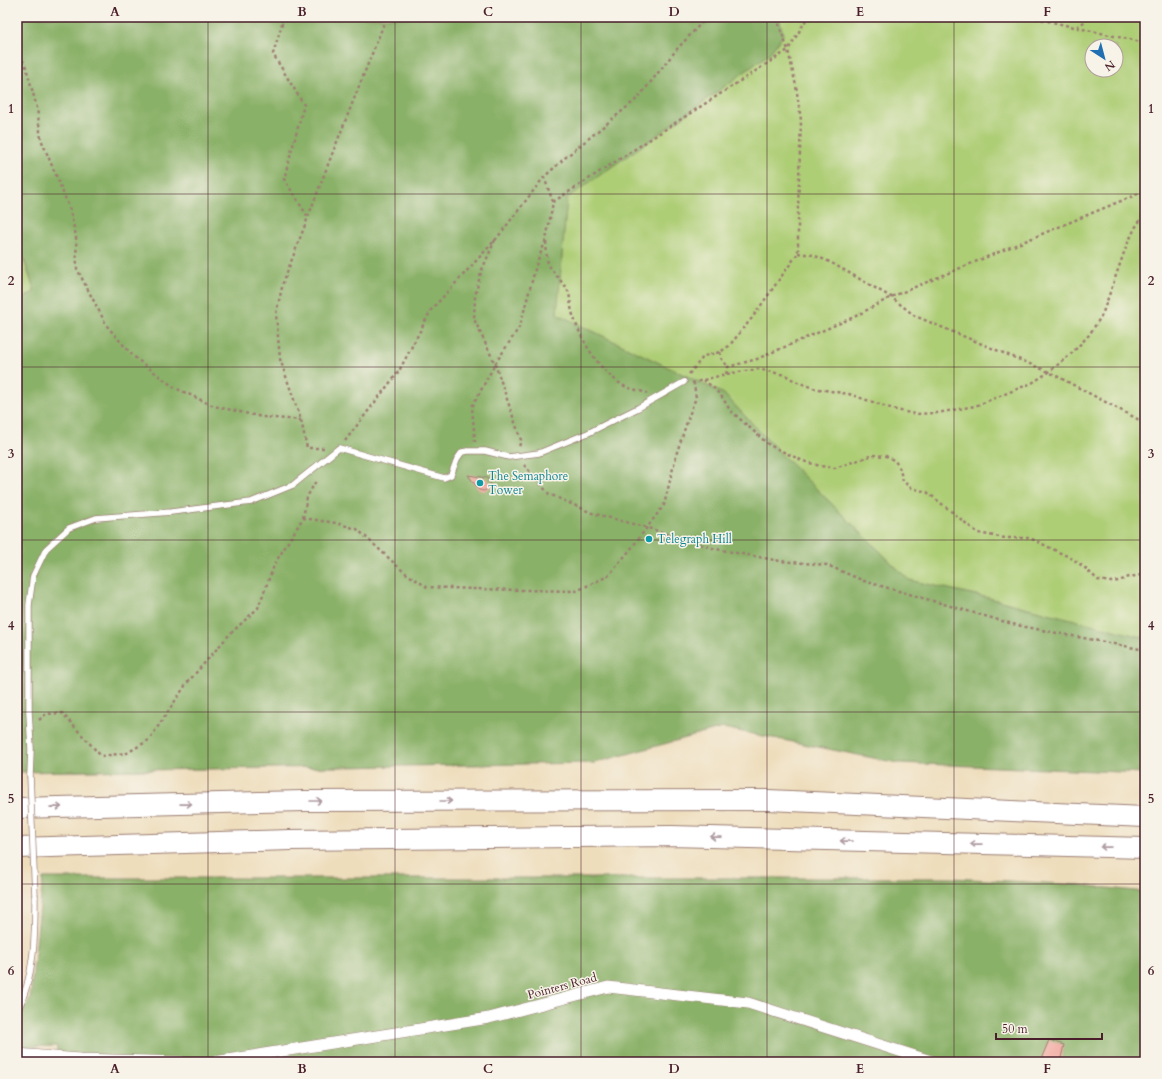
<svg xmlns="http://www.w3.org/2000/svg" width="1162" height="1079" viewBox="0 0 1162 1079" font-family="Cardo,serif">
	<style>
		.green { fill: #aece76; stroke: #7c7650; fill-rule: evenodd }
		.forest { fill: #8ab167; stroke: #6a6849 }
		.building { fill: #f29d96 }
		.lines { fill: none; stroke-linecap: round; stroke-linejoin: round }
		.service-casing { stroke: #9c7e73; stroke-width: 7 }
		.minor-casing { stroke: #9c7e73; stroke-width: 12 }
		.motorway-casing { stroke: #9c7e73; stroke-width: 22 }
		.path { stroke: #9c7e73; stroke-width: 2.5; stroke-dasharray: 3 3; stroke-linecap: butt }
		.service { stroke: #fff; stroke-width: 5.5 }
		.minor { stroke: #fff; stroke-width: 11 }
		.motorway { stroke: #fff; stroke-width: 20 }
		.service-bridge-casing { stroke: #9c7e73; stroke-width: 7; stroke-linecap: butt }
		.service-bridge { stroke: #fff; stroke-width: 5.5 }
		.oneway { stroke: #ae9aa0 }
		.grid { fill: none; stroke: #4a1f2b; stroke-width: 1; stroke-opacity: 0.55 }
		.culture-dot { fill: #0f9aa8; stroke: #f7f3e8; stroke-width: 1.5 }
		.labels { text-anchor: middle; dominant-baseline: central; stroke-width: 3; stroke-linejoin: round; paint-order: stroke }
		.culture-label { font-size: 12px; fill: #0d838f; stroke: #f7f3e8; text-anchor: start }
		.street-label { font-size: 12px; fill: #4a1f2b; stroke: #f7f3e8 }
		.neatline { fill: none; stroke: #4a1f2b; stroke-width: 1.5 }
		.grid-label { font-size: 13px; text-anchor: middle; font-weight: bold; fill: #4a1f2b }
	</style>
	<rect width="100%" height="100%" fill="#f7f3e8"/>
	<filter id="ink" filterUnits="userSpaceOnUse"><feTurbulence type="fractalNoise" baseFrequency=".025" numOctaves="2"/><feDisplacementMap in="SourceGraphic" scale="8" xChannelSelector="R" yChannelSelector="G"/><feConvolveMatrix kernelMatrix="1 2 1 2 8 2 1 2 1" color-interpolation-filters="sRGB"/></filter>
	<filter id="wash" filterUnits="userSpaceOnUse"><feTurbulence type="fractalNoise" baseFrequency=".012" numOctaves="4" result="noise"/><feDisplacementMap in="SourceGraphic" scale="16" xChannelSelector="R" yChannelSelector="G"/><feGaussianBlur stdDeviation="0.9" result="paint"/><feColorMatrix in="noise" values="0 0 0 0 0 0 0 0 0 0 0 0 0 0 0 0 0 1.4 0 .05"/><feComposite in="paint" operator="in"/></filter>
	<g filter="url(#wash)">
		<rect width="100%" height="100%" fill="#edb"/>
		<path class="green" d="M 686,17 L 1145,17 L 1145,653 L 150,770 L 74,771 L 189,663 ZM 1092,46 L 1116,46 L 1116,70 L 1092,70 Z
			M 17,240 L 35,292 L 17,303 Z"/>
		<path class="forest" d="M 17,17 L 779,17 L 783,35 L 769,54 L 676,122 L 567,198 L 557,314 L 724,394 L 783,456 L 909,580 L 989,598 L 1145,638 L 1145,773 L 898,763 L 723,728 L 594,763 L 17,772 L 17,303 L 35,291 L 17,240 Z
			M 43,878 L 951,878 L 1080,885 L 1145,892 L 1145,1062 L 56,1062 L 57,1046 L 17,1047 L 17,1017 L 30,1000 Z"/>
		<g id="blocks">
			<path class="building" d="M 468,475 L 487,478 L 492,486 L 484,491 L 479,490 Z
				M 1049,1040 L 1064,1045 L 1060,1062 L 1050,1062 L 1041,1059 Z"/>
		</g>
	</g>
	<g filter="url(#ink)">
		<use href="#blocks" fill-opacity="0" stroke="#9c7e73" stroke-width="1"/>
		<g class="lines">
			<g class="service-casing">
				<path id="service" d="M 30,776 L 31,749 L 29,712 L 29,605 L 33,576 L 46,549 L 69,528 L 96,518 L 171,512 L 251,502 L 293,485 L 339,448 L 444,478 L 451,475 L 457,459 L 462,452 L 468,451 L 485,451 L 509,457 L 539,453 L 588,433 L 638,408 L 684,382
					M 17,1012 C 35,975 35,936 35,896"/>
			</g>
			<g class="minor-casing">
				<path id="minor" d="M 17,1054 L 80,1059 L 182,1062
					M 214,1062 L 489,1018 L 608,987 L 748,1003 L 934,1062"/>
			</g>
			<g class="motorway-casing">
				<path id="motorway" d="M 17,808 L 304,801 L 768,800 L 1145,817
					M 17,848 L 290,840 L 671,836 L 1145,848"/>
			</g>
			<path class="path" d="M 284,17 L 273,54 L 304,105 L 284,179 L 308,217
				M 1030,17 L 1145,43
				M 809,19 L 819,17
				M 1077,27 L 1091,17
				M 17,49 L 26,67 L 37,108 L 41,139 L 69,207 L 76,236 L 77,269 L 107,326 L 133,356 L 175,388 L 214,406 L 262,417 L 301,420
				M 553,202 L 788,50 L 806,20 L 810,17
				M 495,240 L 481,272 L 475,296 L 474,319 L 495,364 L 521,440 L 519,447
				M 546,242 C 547,249 546,257 548,263 C 551,271 563,282 568,291 C 571,298 570,307 573,315 C 581,340 598,369 621,384 C 628,389 639,390 647,393
				M 798,253 L 813,255 L 830,262 L 891,297 L 915,316 L 1049,372 L 1145,423
				M 720,352 L 721,358 L 728,367
				M 689,374 L 704,356 L 720,352 L 729,346 L 752,318 L 798,253 L 798,209 L 801,120 L 796,86 L 788,50 L 776,17
				M 726,374 L 728,367 L 757,359 L 854,317 L 891,297 L 1140,193 L 1145,192
				M 703,380 L 713,387 L 722,397 L 730,410 L 769,445 L 803,461 L 820,466 L 835,468 L 873,455 L 886,456 L 895,461 L 899,467 L 903,481 L 911,488 L 927,492 L 978,533 L 1005,538 L 1030,538 L 1073,559 L 1085,568 L 1098,580 L 1111,582 L 1119,581 L 1129,577 L 1141,575 L 1145,575
				M 692,383 L 726,374 L 758,369 L 785,375 L 795,381 L 813,388 L 849,394 L 896,410 L 915,414 L 937,413 L 975,406 L 1032,383 L 1049,372 L 1071,354 L 1089,335 L 1102,315 L 1126,247 L 1135,228 L 1145,213
				M 345,441 L 399,371 L 431,310 L 497,238 L 544,177 L 566,157 L 638,98 L 677,49 L 707,17
				M 475,442 L 472,407 L 495,364 L 520,326 L 537,262 L 546,240 L 553,202 L 544,177
				M 324,448 L 307,448 L 301,420 L 280,359 L 276,314 L 283,283 L 329,162 L 383,26 L 384,17
				M 524,465 L 549,494 L 592,513 L 648,528 L 716,549 L 780,561 L 827,565 L 864,581 L 1016,625 L 1145,650
				M 303,518 L 336,523 L 357,529 L 404,572 L 427,587 L 473,589 L 576,591 L 608,576 L 630,550 L 664,505 L 677,452 L 692,407 L 696,398 L 694,384
				M 39,720 L 46,714 L 62,713 L 101,756 L 127,753 L 149,740 L 187,683 L 229,635 L 258,608 L 275,563 L 303,518 L 307,497 L 317,479"/>
			<use href="#service" class="service"/>
			<use href="#minor" class="minor"/>
			<use href="#motorway" class="motorway"/>
			<g class="service-bridge-casing">
				<path id="service-bridge" d="M 30,776 L 35,896"/>
			</g>
			<use href="#service-bridge" class="service-bridge"/>
		</g>
		<defs><path id="oneway-shaft" d="M-6 0H5M1.5-3L5.5 0L1.5 3" fill="none" stroke-width="1.6" stroke-linecap="round" stroke-linejoin="round"/></defs>
		<g class="oneway">
			<use href="#oneway-shaft" transform="translate(316 801)"/>
			<use href="#oneway-shaft" transform="translate(446 801)"/>
			<use href="#oneway-shaft" transform="translate(186 804) rotate(-1)"/>
			<use href="#oneway-shaft" transform="translate(56 807) rotate(-1)"/>
			<use href="#oneway-shaft" transform="translate(716 837) rotate(-179)"/>
			<use href="#oneway-shaft" transform="translate(846 841) rotate(-179)"/>
			<use href="#oneway-shaft" transform="translate(976 844) rotate(-179)"/>
			<use href="#oneway-shaft" transform="translate(1106 847) rotate(-179)"/>
		</g>
	</g>
	<path class="grid" d="M 208,17 L 208,1062M 395,17 L 395,1062M 581,17 L 581,1062M 767,17 L 767,1062M 954,17 L 954,1062M 17,194 L 1145,194M 17,367 L 1145,367M 17,540 L 1145,540M 17,712 L 1145,712M 17,884 L 1145,884"/>
	<g class="culture-dot">
		<circle cx="480" cy="483" r="4"/>
		<circle cx="649" cy="539" r="4"/>
	</g>
	<g class="labels">
		<g class="culture-label">
			<text x="488" y="476">The Semaphore<tspan x="488" dy="14">Tower</tspan></text>
			<text x="657" y="539">Telegraph Hill</text>
		</g>
		<g class="street-label">
			<text transform="translate(562 986) rotate(-15)">Pointers Road</text>
		</g>
	</g>
	<rect width="1162" height="1079" fill="none" stroke="#f7f3e8" stroke-width="44"/>
	<g transform="translate(1104 58) rotate(144)"><circle r="19" fill="#f7f3e8" stroke="#b29e9c"/>
	<path d="M0-3L7 15L0 10L-7 15Z" fill="#1f6fb2"/>
	<text y="-6" font-size="11" font-weight="bold" text-anchor="middle" fill="#4a1f2b">N</text>
	</g>
	<path d="M996 1033v6h106v-6" fill="none" stroke="#4a1f2b" stroke-width="2"/>
	<text x="1002" y="1033" font-size="12" fill="#4a1f2b" stroke="#f7f3e8" stroke-width="3" paint-order="stroke">50 m</text>
	<rect x="22" y="22" width="1118" height="1035" class="neatline"/>
	<g class="grid-label">
		<text x="115" y="16">A</text>
		<text x="302" y="16">B</text>
		<text x="488" y="16">C</text>
		<text x="674" y="16">D</text>
		<text x="860" y="16">E</text>
		<text x="1047" y="16">F</text>
		<text x="11" y="113">1</text>
		<text x="1151" y="113">1</text>
		<text x="11" y="285">2</text>
		<text x="1151" y="285">2</text>
		<text x="11" y="458">3</text>
		<text x="1151" y="458">3</text>
		<text x="11" y="630">4</text>
		<text x="1151" y="630">4</text>
		<text x="11" y="803">5</text>
		<text x="1151" y="803">5</text>
		<text x="11" y="975">6</text>
		<text x="1151" y="975">6</text>
		<text x="115" y="1073">A</text>
		<text x="302" y="1073">B</text>
		<text x="488" y="1073">C</text>
		<text x="674" y="1073">D</text>
		<text x="860" y="1073">E</text>
		<text x="1047" y="1073">F</text>
	</g>
</svg>
